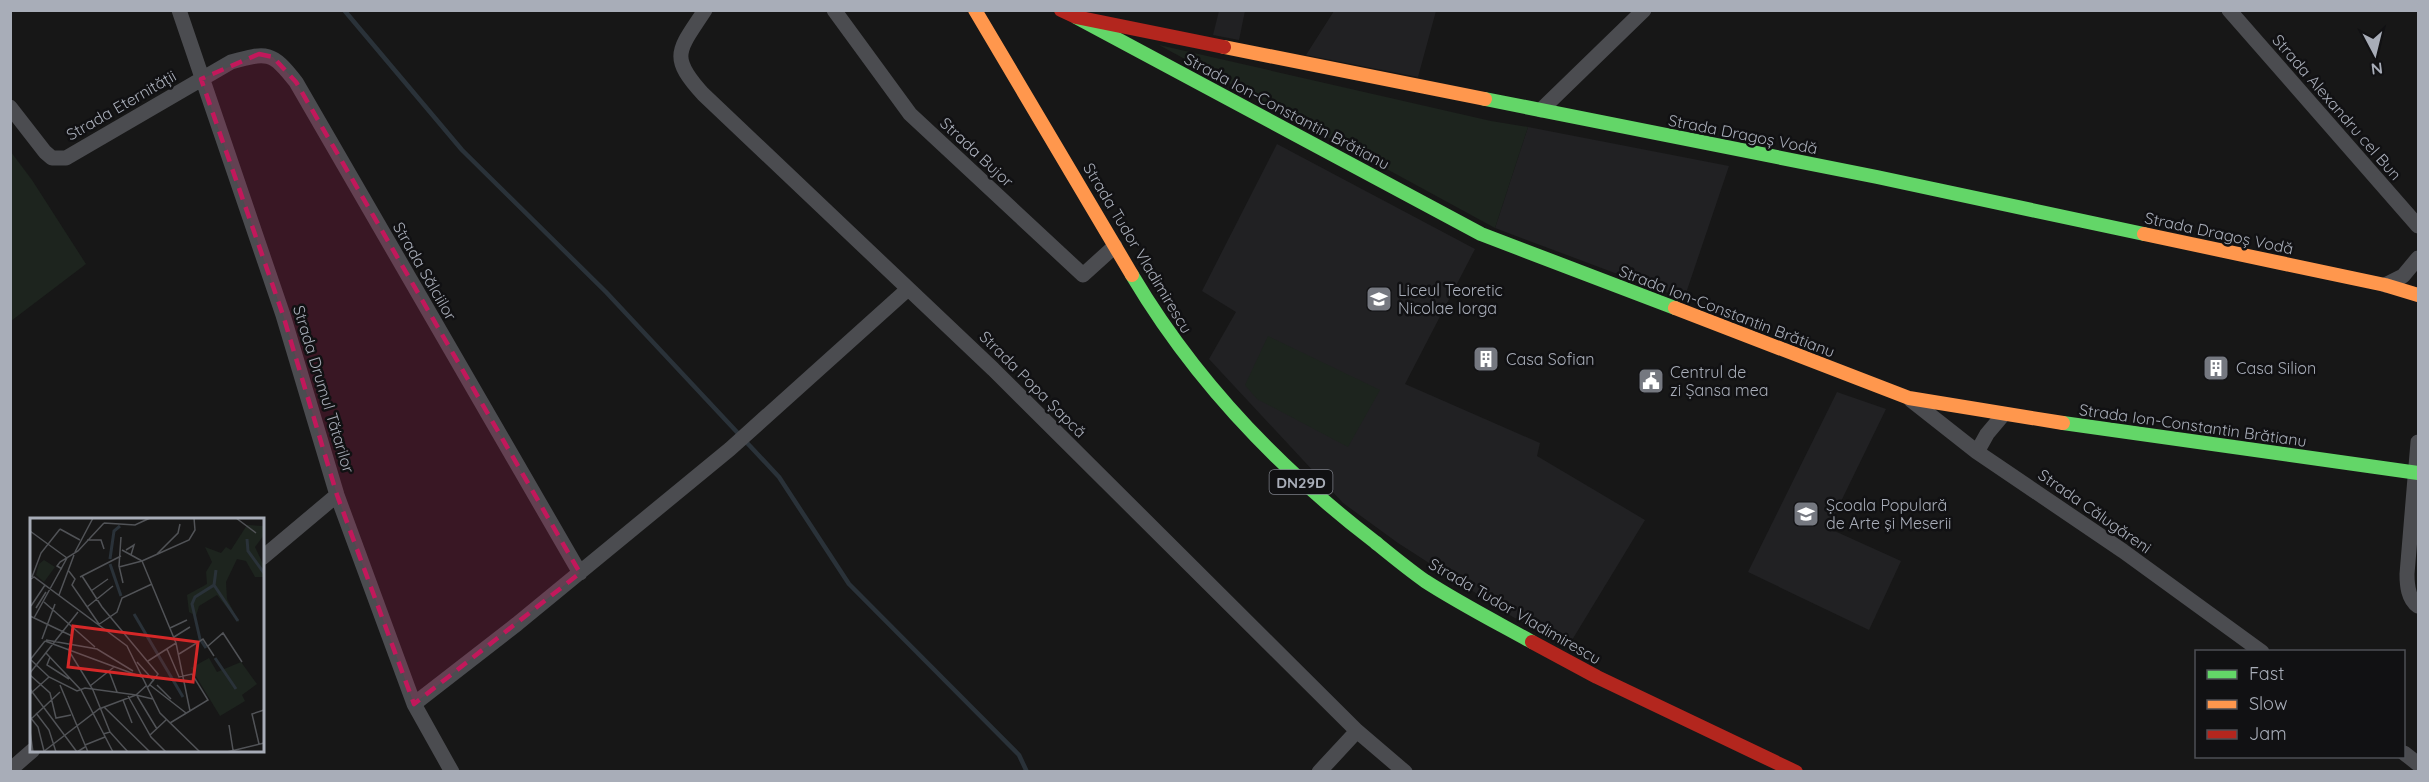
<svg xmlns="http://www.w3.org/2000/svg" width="2429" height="782" viewBox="0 0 2429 782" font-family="Quicksand,sans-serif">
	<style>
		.built { fill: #212123 }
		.green { fill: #1d241e }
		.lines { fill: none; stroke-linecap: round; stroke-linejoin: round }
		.stream { stroke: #2a3239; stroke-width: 4.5 }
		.street { stroke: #4b4c50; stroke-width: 15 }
		.fast { stroke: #63d668; stroke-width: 14 }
		.slow { stroke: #ff974d; stroke-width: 14 }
		.jam { stroke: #b3261e; stroke-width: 14 }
		.marked { fill: #c2185b; fill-opacity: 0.2; stroke: #c2185b; stroke-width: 4.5; stroke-dasharray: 12 8; stroke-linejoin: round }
		.labels { text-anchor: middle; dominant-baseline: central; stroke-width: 5; stroke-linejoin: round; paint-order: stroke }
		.shield { fill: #111113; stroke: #7b7e86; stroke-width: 1.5 }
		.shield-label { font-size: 15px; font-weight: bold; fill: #a8adb8 }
		.street-label { font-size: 16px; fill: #a8adb8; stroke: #111113 }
		.poi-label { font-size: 16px; fill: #a8adb8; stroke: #111113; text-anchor: start }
		.inset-river { fill: none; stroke: #2a3239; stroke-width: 3 }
		.inset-road { fill: none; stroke: #515357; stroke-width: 1.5 }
		.view { fill: #d62828; fill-opacity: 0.15; stroke: #d62828; stroke-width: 3 }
		.inset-edge { fill: none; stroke: #a8adb8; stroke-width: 3 }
	</style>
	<rect width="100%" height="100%" fill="#171717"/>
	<path class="built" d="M 1219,11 L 1245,11 L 1239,40 L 1213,35 Z
		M 1334,11 L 1436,11 L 1418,77 L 1306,55 Z
		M 1528,127 L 1729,166 L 1684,299 L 1495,228 Z
		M 1277,144 L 1475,249 L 1405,384 L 1540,443 L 1537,456 L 1645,520 L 1569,645 L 1513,617 L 1398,543 L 1343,503 L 1209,359 L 1236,312 L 1202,291 Z
		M 1837,392 L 1886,409 L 1828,528 L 1901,561 L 1869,630 L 1748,572 Z"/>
	<path class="green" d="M 1159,45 L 1491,121 L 1528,127 L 1495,228 Z
		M 11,152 L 32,180 L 86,264 L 11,321 Z
		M 1268,336 L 1380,390 L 1348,447 L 1257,399 L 1245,385 Z"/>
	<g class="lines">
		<path class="stream" d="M 344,10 L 462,150 L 606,292 L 779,477 L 849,584 L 1019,755 L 1027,772"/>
		<path class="street" d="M 179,10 L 283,315 L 337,495 L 414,704 L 452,772
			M 705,10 C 679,50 668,56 703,94 L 993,369 L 1357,731 L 1405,772
			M 834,10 L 910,114 L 1083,275 L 1115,246
			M 2229,10 L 2418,226
			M 10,107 L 45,152 L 52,158 L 66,158 L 231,62 C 267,52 272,51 296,82 L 580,573
			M 1541,110 L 1644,10
			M 2385,285 L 2403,276 L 2418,258
			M 1911,400 L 1977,452 L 2123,551 L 2262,652
			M 2418,442 L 2407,574 C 2407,585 2408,599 2418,606
			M 1977,452 L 1987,434 L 2003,415
			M 262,558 L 337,495
			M 414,704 L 517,624 L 730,449 L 908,289
			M 2404,753 L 2418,764
			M 10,770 L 33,750
			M 1319,772 L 1357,731"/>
		<path class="fast" d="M 1076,17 L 1481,234 L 1675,308
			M 1485,99 L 1877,177 L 2144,234
			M 1132,275 C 1195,381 1277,467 1375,542 C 1391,555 1408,569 1425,581 C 1459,603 1496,622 1532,642
			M 2063,423 L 2418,473"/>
		<path class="slow" d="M 975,10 L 1132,275
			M 1224,47 L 1485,99
			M 2144,234 L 2385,285 L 2418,295
			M 1675,308 L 1909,398 L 2063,423"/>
		<path class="jam" d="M 1061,10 L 1076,17 L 1224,47
			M 1532,642 L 1597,677 L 1796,772"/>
	</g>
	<path class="marked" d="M 259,54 L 273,57 L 296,82 L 580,573 L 414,704 L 337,495 L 283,315 L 201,79 Z"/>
	<defs>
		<g id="university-square" transform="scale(1.35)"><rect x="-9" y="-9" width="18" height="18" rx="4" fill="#757880" stroke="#111113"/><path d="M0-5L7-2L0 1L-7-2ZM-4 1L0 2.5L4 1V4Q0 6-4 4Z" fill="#fff"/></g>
		<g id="building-square" transform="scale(1.35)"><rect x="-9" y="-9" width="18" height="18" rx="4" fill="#757880" stroke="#111113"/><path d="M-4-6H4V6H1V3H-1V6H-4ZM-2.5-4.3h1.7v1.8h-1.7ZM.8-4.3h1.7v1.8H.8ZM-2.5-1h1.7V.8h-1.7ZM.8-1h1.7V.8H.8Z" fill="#fff"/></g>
		<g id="civic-square" transform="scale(1.35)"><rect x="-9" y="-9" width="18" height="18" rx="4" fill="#757880" stroke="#111113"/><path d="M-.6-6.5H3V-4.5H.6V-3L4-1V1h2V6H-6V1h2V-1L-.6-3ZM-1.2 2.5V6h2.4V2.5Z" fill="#fff"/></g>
		<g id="school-square" transform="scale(1.35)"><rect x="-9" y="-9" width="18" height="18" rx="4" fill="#757880" stroke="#111113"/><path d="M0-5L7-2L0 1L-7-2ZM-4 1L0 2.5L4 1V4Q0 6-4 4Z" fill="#fff"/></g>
	</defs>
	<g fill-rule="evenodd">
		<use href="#university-square" x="1379" y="299"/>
		<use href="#building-square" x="1486" y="359"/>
		<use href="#building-square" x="2216" y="368"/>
		<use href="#civic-square" x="1651" y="381"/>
		<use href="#school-square" x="1806" y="514"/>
	</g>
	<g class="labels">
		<rect class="shield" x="1269.5" y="470" width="63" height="24" rx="4.5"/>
		<g class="shield-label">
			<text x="1301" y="482">DN29D</text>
		</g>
		<g class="street-label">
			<text transform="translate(121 105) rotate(-30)">Strada Eternității</text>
			<text transform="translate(2337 107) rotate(49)">Strada Alexandru cel Bun</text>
			<text transform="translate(1287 111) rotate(28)">Strada Ion-Constantin Brătianu</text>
			<text transform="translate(1743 134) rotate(11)">Strada Dragoș Vodă</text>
			<text transform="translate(977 152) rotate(43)">Strada Bujor</text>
			<text transform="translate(2219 233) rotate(12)">Strada Dragoș Vodă</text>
			<text transform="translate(1138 248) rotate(59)">Strada Tudor Vladimirescu</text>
			<text transform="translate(425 271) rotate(60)">Strada Sălciilor</text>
			<text transform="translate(1727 311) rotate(21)">Strada Ion-Constantin Brătianu</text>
			<text transform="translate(1033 384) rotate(45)">Strada Popa Șapcă</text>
			<text transform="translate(324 389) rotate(73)">Strada Drumul Tătarilor</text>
			<text transform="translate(2193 425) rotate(8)">Strada Ion-Constantin Brătianu</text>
			<text transform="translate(2095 511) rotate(35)">Strada Călugăreni</text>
			<text transform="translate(1515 611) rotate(30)">Strada Tudor Vladimirescu</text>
		</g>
		<g class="poi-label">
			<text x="1398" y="290">Liceul Teoretic<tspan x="1398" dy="18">Nicolae Iorga</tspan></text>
			<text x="1506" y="359">Casa Sofian</text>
			<text x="2236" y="368">Casa Silion</text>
			<text x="1670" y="372">Centrul de<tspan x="1670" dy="18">zi Șansa mea</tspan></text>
			<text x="1826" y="505">Școala Populară<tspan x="1826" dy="18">de Arte și Meserii</tspan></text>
		</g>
	</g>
	<g transform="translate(30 518)">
		<rect width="234" height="234" fill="#171717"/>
		<path d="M 217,7 L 234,8 L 234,17 L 225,29 L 234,48 L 234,59 L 225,59 L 216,43 L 207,41 L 196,64 L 197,81 L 210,106 L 187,77 L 169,88 L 166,98 L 159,94 L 157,77 L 177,66 L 176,54 L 182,44 L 175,29 L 191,35 L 196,29 L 201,32 ZM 14,42 L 25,49 L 14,64 L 6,57 L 9,46 ZM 179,140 L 187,154 L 211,144 L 227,166 L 212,177 L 215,183 L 190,198 L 161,150 Z" fill="#1d241e"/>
		<path class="inset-river" d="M 217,21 L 218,33 L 234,55M 80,41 L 84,13 L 90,8M 80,46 L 91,78M 184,67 L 208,103M 104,96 L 153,179M 176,130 L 170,121 L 162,86 L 165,79 L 184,67 L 186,52M 185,140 L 206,171"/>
		<path class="inset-road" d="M 206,0 L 226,15M 74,5 L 105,7 L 120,0M 30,11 L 50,22M 0,13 L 37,40M 91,19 L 89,48 L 93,65M 57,22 L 71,22 L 74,31M 92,32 L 112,43M 96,32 L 104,27 L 101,37M 45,34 L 63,0M 127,36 L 148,15 L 150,6M 89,49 L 112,43M 32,51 L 27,48 L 30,44 L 48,33 L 74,5M 38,52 L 45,61 L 42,67 L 69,106M 52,58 L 72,89 L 128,156 L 118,169M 2,59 L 11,35 L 30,11M 50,59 L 91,38M 1,61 L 4,59 L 97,128 L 130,195 L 170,234M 61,73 L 78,61M 29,77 L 44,37M 14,84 L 65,129M 1,88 L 15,67M 57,89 L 83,68M 6,90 L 16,74M 0,98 L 42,118 L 39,133M 4,100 L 37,40M 68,107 L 87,94 L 92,80 L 122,66M 140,110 L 157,102M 144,119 L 160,109M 12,121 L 25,86M 16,122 L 67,131 L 103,153M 15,123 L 112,159M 178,128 L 193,115 L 212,144M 137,131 L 149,159 L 162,156 L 178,182 L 140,205M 39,133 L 63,172 L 80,214M 16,135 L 51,172 L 83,234M 149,136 L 173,121 L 184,138M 20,139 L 17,147 L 39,161M 0,141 L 19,159 L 47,173 L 55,170 L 106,177 L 117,167M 0,142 L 15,123M 118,143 L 146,125M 107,144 L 124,163M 79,153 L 87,174M 0,155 L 48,94M 0,157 L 20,175 L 26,200 L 41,197M 30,167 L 58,234M 120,167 L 156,195M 127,167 L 141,181M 60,168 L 84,149M 0,171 L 47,234 L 55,229M 0,176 L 19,159M 98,178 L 121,219 L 136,234M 107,178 L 127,211M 93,182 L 102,205M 74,189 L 120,234M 160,193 L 146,125 L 112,43 L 159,22 L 165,12 L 164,0M 6,195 L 19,212 L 26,234M 0,199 L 8,209 L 14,233M 0,202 L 30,174M 199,207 L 203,232M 0,213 L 3,234M 73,216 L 80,214 L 98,234M 120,217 L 136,202M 229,226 L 222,196 L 234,192M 55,227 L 75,219M 13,234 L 69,191 L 106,177 L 123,181M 197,234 L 234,225"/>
		<path class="view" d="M 43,108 L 168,124 L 163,164 L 38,149 Z"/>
		<rect width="234" height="234" class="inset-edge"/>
	</g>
	<rect width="2429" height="782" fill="none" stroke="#a8adb8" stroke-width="24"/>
	<rect x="2195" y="650" width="210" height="108" fill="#111113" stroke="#4d4f55" stroke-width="1.5"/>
	<rect x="2207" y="670" width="30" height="9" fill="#63d668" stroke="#4d4f55" stroke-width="1.5"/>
	<text x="2249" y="680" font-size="18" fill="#a8adb8">Fast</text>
	<rect x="2207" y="700" width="30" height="9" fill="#ff974d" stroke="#4d4f55" stroke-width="1.5"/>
	<text x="2249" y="710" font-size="18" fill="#a8adb8">Slow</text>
	<rect x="2207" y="730" width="30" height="9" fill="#b3261e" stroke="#4d4f55" stroke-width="1.5"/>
	<text x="2249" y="740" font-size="18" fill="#a8adb8">Jam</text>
	<g transform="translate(2375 54) rotate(173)" stroke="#111113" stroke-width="4.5" paint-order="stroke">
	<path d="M0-4.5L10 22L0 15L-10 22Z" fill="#a8adb8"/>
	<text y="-9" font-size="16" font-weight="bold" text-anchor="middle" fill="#a8adb8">N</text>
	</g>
</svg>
